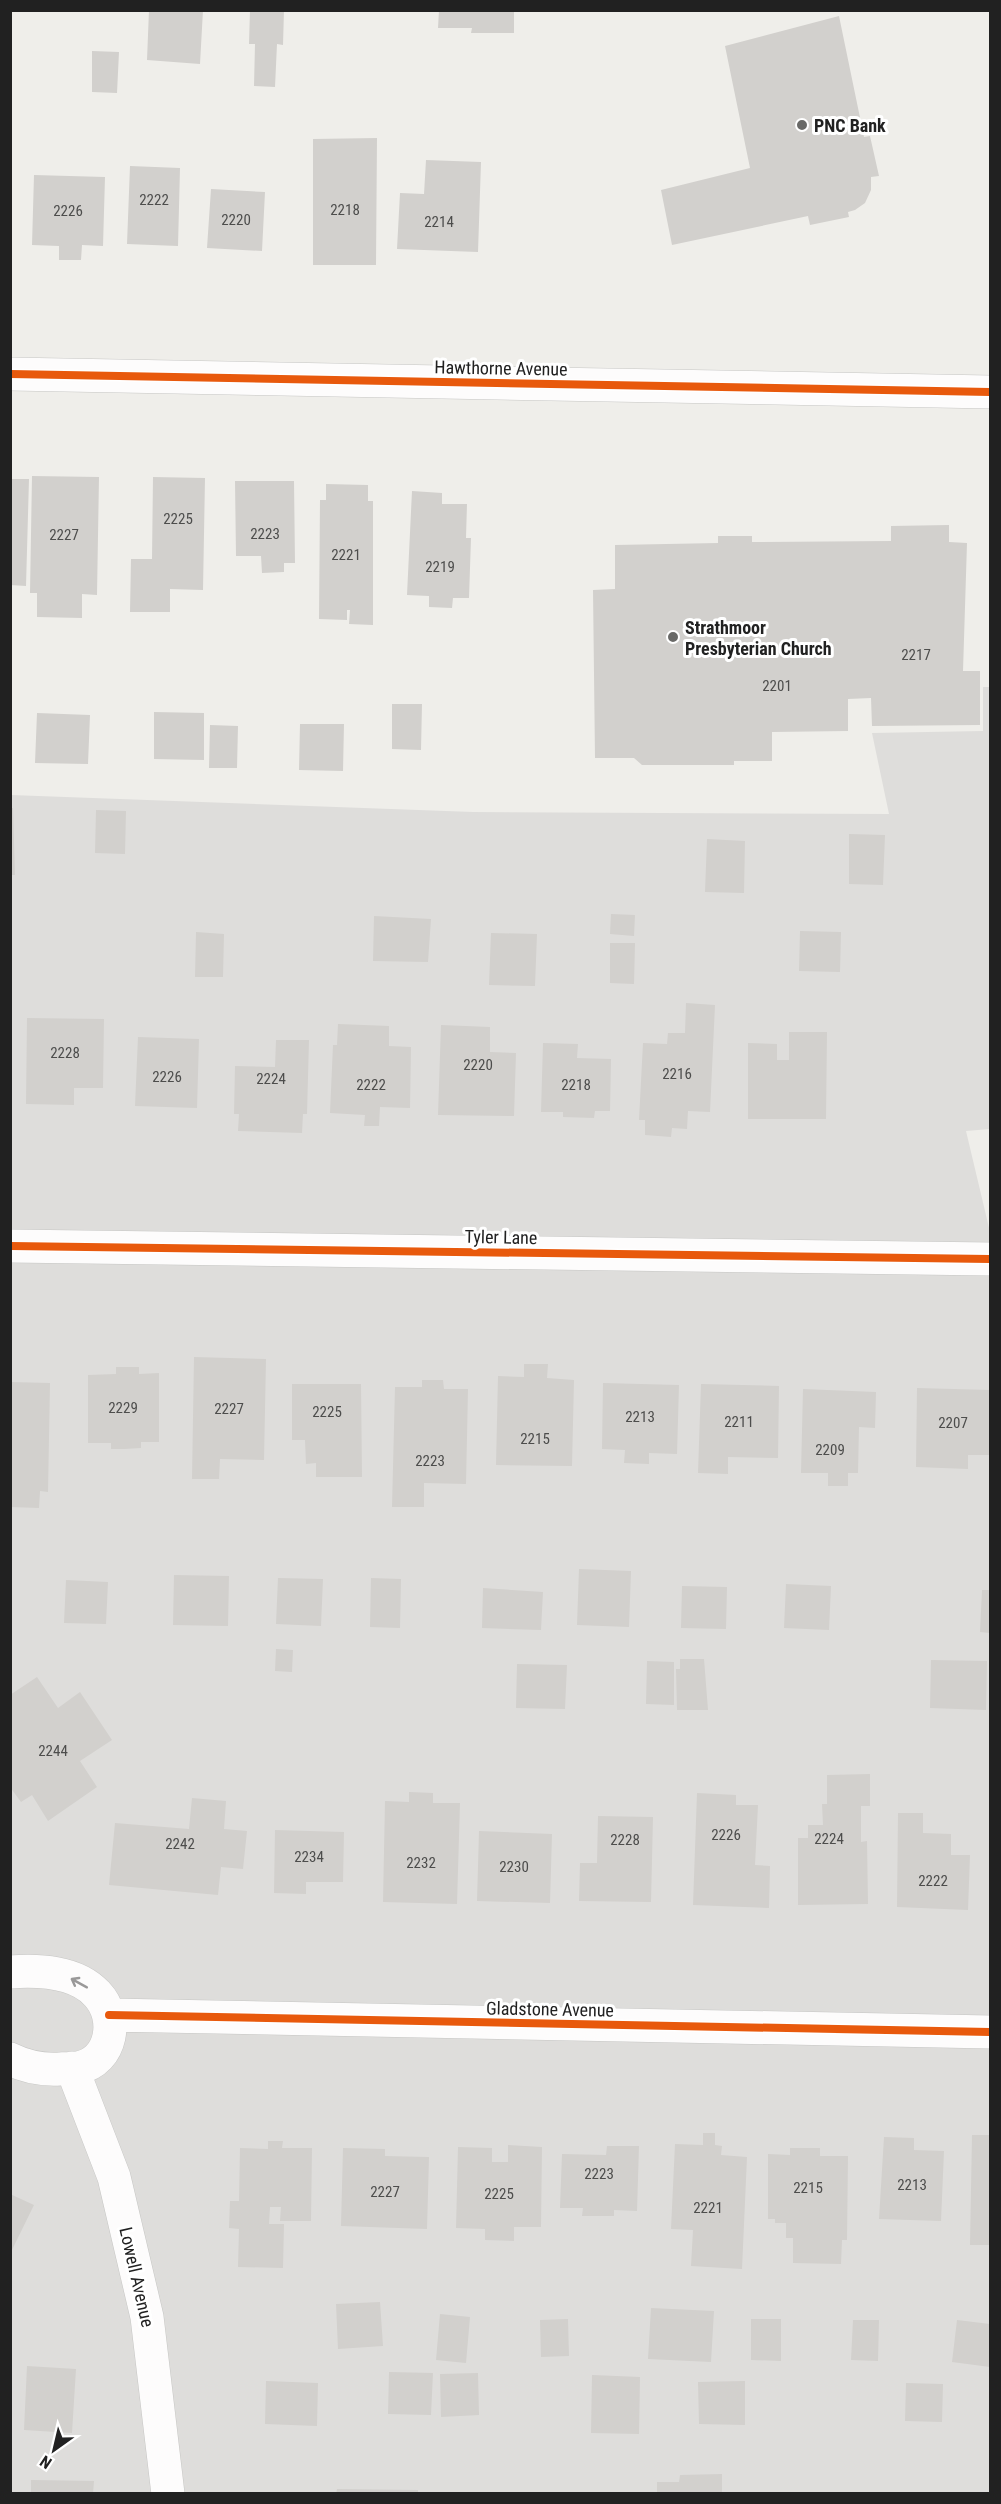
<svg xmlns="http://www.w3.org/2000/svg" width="1001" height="2504" viewBox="0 0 1001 2504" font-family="'Roboto Condensed',sans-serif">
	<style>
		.residential { fill: #dedddb }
		.building { fill: #d2d0cd }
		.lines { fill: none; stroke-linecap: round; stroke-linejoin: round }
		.street-casing { stroke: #c6c6c4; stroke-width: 34 }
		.street { stroke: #fdfcfc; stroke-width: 33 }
		.cycleway-casing { stroke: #fff; stroke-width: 11 }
		.cycleway { stroke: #e8590c; stroke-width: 8 }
		.oneway { stroke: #9a9999 }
		.poi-dot { fill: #696967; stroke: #fff; stroke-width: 2 }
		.labels { text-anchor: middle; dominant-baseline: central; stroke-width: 6; stroke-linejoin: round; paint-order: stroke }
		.number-label { font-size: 15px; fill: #4d4d4c }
		.poi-label { font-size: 18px; font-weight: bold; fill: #212121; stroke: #fff; text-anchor: start }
		.street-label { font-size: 18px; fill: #212121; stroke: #fff }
	</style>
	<rect width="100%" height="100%" fill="#efeeea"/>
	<path class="residential" d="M 983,687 L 990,687 L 990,1129 L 966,1131 L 990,1232 L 990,2493 L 11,2494 L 11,795 L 473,812 L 889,814 L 872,733 L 983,731 Z"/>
	<path class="building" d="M 149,10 L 203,10 L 200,64 L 147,60 Z
		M 250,10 L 284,10 L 283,45 L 277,44 L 275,87 L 254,86 L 255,44 L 249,44 Z
		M 439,10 L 514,10 L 514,33 L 471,33 L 472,28 L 438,28 Z
		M 839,16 L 864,137 L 870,136 L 879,176 L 871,177 L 871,190 L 865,203 L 855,210 L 848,212 L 849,217 L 810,225 L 808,216 L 672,245 L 661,190 L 750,168 L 725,46 Z
		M 92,51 L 119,52 L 117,93 L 92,92 Z
		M 377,138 L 376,265 L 313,265 L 313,139 Z
		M 426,160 L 481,162 L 478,252 L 397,249 L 400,193 L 424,194 Z
		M 130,166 L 180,168 L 178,246 L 127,244 Z
		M 34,175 L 105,177 L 103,246 L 82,245 L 81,260 L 59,260 L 59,246 L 32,245 Z
		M 211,189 L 265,192 L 262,251 L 207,248 Z
		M 32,476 L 99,477 L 97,595 L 82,594 L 82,618 L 37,617 L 37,593 L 30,593 Z
		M 153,477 L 205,478 L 203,590 L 170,589 L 170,612 L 130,612 L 131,559 L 152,559 Z
		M 10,479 L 29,479 L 26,586 L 10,585 Z
		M 235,481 L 294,481 L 295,563 L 284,563 L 284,572 L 262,573 L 261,556 L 236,556 Z
		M 326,484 L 368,485 L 368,501 L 373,501 L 373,625 L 349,624 L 350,610 L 347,610 L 347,620 L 319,619 L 320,500 L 326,500 Z
		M 412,491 L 442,493 L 442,504 L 467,504 L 466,538 L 471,538 L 469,598 L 453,598 L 452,608 L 429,607 L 429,596 L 407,595 Z
		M 949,525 L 949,542 L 967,543 L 963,671 L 980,671 L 980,725 L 872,726 L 871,698 L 848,699 L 848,731 L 772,732 L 772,761 L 734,761 L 734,765 L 642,765 L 634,758 L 595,758 L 593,590 L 615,589 L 615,545 L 718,543 L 718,536 L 752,536 L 752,542 L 891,541 L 891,526 Z
		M 392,704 L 422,704 L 421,750 L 392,749 Z
		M 154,712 L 204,713 L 204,760 L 154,759 Z
		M 37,713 L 90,715 L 88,764 L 35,763 Z
		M 300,724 L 344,724 L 343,771 L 299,770 Z
		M 210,725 L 238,726 L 237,768 L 209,768 Z
		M 10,808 L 13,808 L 15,875 L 10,875 Z
		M 96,810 L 126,811 L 125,854 L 95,853 Z
		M 849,834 L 885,835 L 883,885 L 849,884 Z
		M 707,839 L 745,841 L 744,893 L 705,892 Z
		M 611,914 L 635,915 L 634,936 L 610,934 Z
		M 374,916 L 431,919 L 428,962 L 373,961 Z
		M 800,931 L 841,932 L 840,972 L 799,971 Z
		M 196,932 L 224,934 L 223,977 L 195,977 Z
		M 491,933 L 537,934 L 535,986 L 489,985 Z
		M 610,943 L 635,943 L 634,984 L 610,983 Z
		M 686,1003 L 715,1005 L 710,1112 L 688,1111 L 687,1129 L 672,1128 L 671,1137 L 645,1135 L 645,1120 L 639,1120 L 643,1043 L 667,1044 L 668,1033 L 685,1033 Z
		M 27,1018 L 104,1019 L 103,1088 L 74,1088 L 74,1105 L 26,1104 Z
		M 338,1024 L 389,1026 L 389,1046 L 411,1047 L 410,1108 L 380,1107 L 379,1126 L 364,1126 L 365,1115 L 330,1113 L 333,1045 L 337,1045 Z
		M 441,1025 L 490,1027 L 490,1052 L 516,1053 L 514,1116 L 438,1115 Z
		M 789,1032 L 827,1032 L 826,1119 L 748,1119 L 748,1043 L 777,1044 L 777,1060 L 789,1060 Z
		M 138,1037 L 199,1039 L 197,1108 L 135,1106 Z
		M 276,1040 L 309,1040 L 307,1114 L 303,1114 L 302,1133 L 238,1131 L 239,1114 L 234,1114 L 235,1066 L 275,1067 Z
		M 543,1043 L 578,1044 L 577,1058 L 611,1059 L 610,1111 L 595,1111 L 594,1118 L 563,1117 L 563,1112 L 541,1112 Z
		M 194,1357 L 266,1359 L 264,1460 L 220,1459 L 219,1479 L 192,1479 Z
		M 524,1364 L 548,1364 L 547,1378 L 574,1380 L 572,1466 L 496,1465 L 498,1376 L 524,1377 Z
		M 116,1367 L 139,1367 L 139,1374 L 159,1373 L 159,1442 L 141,1442 L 141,1448 L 124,1449 L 111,1449 L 111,1443 L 88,1443 L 88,1375 L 116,1374 Z
		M 422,1380 L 443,1380 L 444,1389 L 468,1389 L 466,1484 L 424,1483 L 424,1507 L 392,1507 L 395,1387 L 422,1387 Z
		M 10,1382 L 50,1383 L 48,1492 L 40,1491 L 39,1508 L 10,1507 Z
		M 603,1383 L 679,1385 L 677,1454 L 649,1453 L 649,1464 L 624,1463 L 625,1450 L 602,1449 Z
		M 292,1384 L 361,1384 L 362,1477 L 316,1477 L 316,1463 L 306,1464 L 305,1440 L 292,1440 Z
		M 701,1384 L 779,1386 L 778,1458 L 728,1457 L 728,1474 L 698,1473 Z
		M 917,1388 L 990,1390 L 989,1455 L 968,1455 L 968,1469 L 916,1467 Z
		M 803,1389 L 876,1392 L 875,1428 L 859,1427 L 858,1473 L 848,1473 L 848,1486 L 828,1486 L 828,1473 L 801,1473 Z
		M 579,1569 L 631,1571 L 629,1627 L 577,1625 Z
		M 174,1575 L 229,1576 L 228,1626 L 173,1625 Z
		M 278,1578 L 323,1579 L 321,1626 L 276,1624 Z
		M 371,1578 L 401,1579 L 400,1628 L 370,1627 Z
		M 66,1580 L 108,1582 L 106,1624 L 64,1623 Z
		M 786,1584 L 831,1586 L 829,1630 L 784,1628 Z
		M 682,1586 L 727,1587 L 726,1629 L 681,1628 Z
		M 483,1588 L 543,1592 L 541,1630 L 482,1628 Z
		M 982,1590 L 990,1590 L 990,1633 L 980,1632 Z
		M 276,1649 L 293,1650 L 292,1672 L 275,1671 Z
		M 680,1659 L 704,1659 L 708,1710 L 677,1710 L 676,1669 L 680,1669 Z
		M 931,1660 L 987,1661 L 986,1710 L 930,1708 Z
		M 647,1661 L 674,1662 L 674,1705 L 646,1704 Z
		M 517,1664 L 567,1665 L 565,1709 L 516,1708 Z
		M 37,1677 L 58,1708 L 80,1692 L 112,1740 L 80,1761 L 97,1787 L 48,1821 L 32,1795 L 21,1802 L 10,1787 L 10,1695 Z
		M 870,1774 L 870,1806 L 861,1806 L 861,1842 L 867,1841 L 868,1904 L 798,1905 L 798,1838 L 808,1838 L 808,1825 L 823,1825 L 822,1804 L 827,1804 L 827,1775 Z
		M 409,1792 L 433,1793 L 433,1803 L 460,1803 L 457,1904 L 383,1902 L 385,1801 L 409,1802 Z
		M 697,1793 L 736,1795 L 736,1805 L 758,1805 L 755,1865 L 770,1866 L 769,1908 L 693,1905 Z
		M 192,1798 L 226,1801 L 224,1829 L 247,1831 L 243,1869 L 221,1867 L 218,1895 L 109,1885 L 115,1823 L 189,1829 Z
		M 898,1813 L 923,1813 L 923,1833 L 951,1834 L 951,1855 L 970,1855 L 968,1910 L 897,1907 Z
		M 598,1816 L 653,1817 L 651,1902 L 579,1901 L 580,1863 L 597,1863 Z
		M 275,1830 L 344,1832 L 343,1882 L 306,1882 L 306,1894 L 274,1893 Z
		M 479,1831 L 552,1834 L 550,1903 L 477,1901 Z
		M 703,2133 L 715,2133 L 715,2145 L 722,2146 L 721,2155 L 747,2157 L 742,2269 L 691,2266 L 693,2230 L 671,2229 L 675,2144 L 703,2145 Z
		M 972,2135 L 990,2135 L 990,2245 L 970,2245 Z
		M 884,2137 L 914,2138 L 914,2150 L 944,2151 L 941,2221 L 879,2219 Z
		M 268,2141 L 283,2141 L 282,2148 L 312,2148 L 311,2221 L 280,2221 L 281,2207 L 270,2207 L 269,2224 L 284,2224 L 283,2268 L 238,2267 L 239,2229 L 229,2228 L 230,2201 L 239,2201 L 240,2148 L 268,2149 Z
		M 508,2145 L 542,2147 L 541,2227 L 514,2227 L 514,2241 L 485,2240 L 485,2229 L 456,2228 L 458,2147 L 492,2148 L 492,2162 L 508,2162 Z
		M 607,2146 L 639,2146 L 637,2211 L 614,2210 L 614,2216 L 582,2216 L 583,2208 L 560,2208 L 562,2154 L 606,2155 Z
		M 343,2148 L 385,2149 L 385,2156 L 429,2157 L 427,2229 L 341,2226 Z
		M 790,2148 L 820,2148 L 820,2156 L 848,2156 L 847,2240 L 842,2240 L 841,2264 L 793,2263 L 793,2238 L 786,2238 L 786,2223 L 775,2223 L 775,2219 L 768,2219 L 768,2154 L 790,2155 Z
		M 10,2194 L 34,2205 L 10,2254 Z
		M 380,2302 L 383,2346 L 338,2349 L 336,2304 Z
		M 651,2308 L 714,2311 L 711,2362 L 648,2359 Z
		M 440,2314 L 470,2317 L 466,2363 L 436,2360 Z
		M 568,2319 L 569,2356 L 541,2357 L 540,2320 Z
		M 751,2319 L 781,2319 L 781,2361 L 751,2360 Z
		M 853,2320 L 879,2320 L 878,2361 L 851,2360 Z
		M 957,2320 L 990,2324 L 990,2367 L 952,2362 Z
		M 27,2366 L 76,2369 L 72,2433 L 24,2430 Z
		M 389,2372 L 433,2373 L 431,2415 L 388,2414 Z
		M 478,2373 L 479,2415 L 441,2417 L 440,2374 Z
		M 592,2375 L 640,2377 L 639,2434 L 591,2433 Z
		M 266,2381 L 318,2383 L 317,2426 L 265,2424 Z
		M 745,2381 L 745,2425 L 699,2424 L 698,2382 Z
		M 906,2383 L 943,2384 L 942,2422 L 905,2421 Z
		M 722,2474 L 722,2494 L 657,2494 L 657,2482 L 679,2482 L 680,2475 Z
		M 31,2480 L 94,2481 L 93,2494 L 31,2494 Z
		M 337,2489 L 418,2490 L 418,2494 L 336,2494 Z"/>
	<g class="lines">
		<g class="street-casing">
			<path id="street" d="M 10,374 L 990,392
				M 10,1246 L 990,1259
				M 10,1972 C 39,1970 76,1971 97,1994 C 119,2017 113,2061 78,2068 C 73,2069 65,2068 60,2069 C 42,2070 26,2067 10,2059
				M 109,2015 L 990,2032
				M 72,2068 L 114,2177 L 147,2317 L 168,2494"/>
		</g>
		<use href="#street" class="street"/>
		<g class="cycleway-casing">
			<path id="cycleway" d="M 10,374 L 990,392
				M 10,1246 L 990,1259
				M 109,2015 L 990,2032"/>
		</g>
		<use href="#cycleway" class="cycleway"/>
	</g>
	<defs><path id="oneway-shaft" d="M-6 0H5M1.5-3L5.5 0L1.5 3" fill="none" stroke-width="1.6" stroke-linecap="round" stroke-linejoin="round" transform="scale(1.5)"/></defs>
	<use class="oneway" href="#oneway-shaft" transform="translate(79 1983) rotate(-151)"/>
	<g class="poi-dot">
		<circle cx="802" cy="125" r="6"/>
		<circle cx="673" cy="637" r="6"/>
	</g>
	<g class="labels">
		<g class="number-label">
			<text x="154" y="200">2222</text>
			<text x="345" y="210">2218</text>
			<text x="68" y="211">2226</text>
			<text x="236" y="220">2220</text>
			<text x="439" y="222">2214</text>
			<text x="178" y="519">2225</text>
			<text x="265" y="534">2223</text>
			<text x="64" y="535">2227</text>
			<text x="346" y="555">2221</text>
			<text x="440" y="567">2219</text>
			<text x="916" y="655">2217</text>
			<text x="777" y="686">2201</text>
			<text x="65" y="1053">2228</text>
			<text x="478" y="1065">2220</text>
			<text x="677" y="1074">2216</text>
			<text x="167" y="1077">2226</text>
			<text x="271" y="1079">2224</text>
			<text x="371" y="1085">2222</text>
			<text x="576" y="1085">2218</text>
			<text x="123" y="1408">2229</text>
			<text x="229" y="1409">2227</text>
			<text x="327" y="1412">2225</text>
			<text x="640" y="1417">2213</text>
			<text x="739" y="1422">2211</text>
			<text x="953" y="1423">2207</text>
			<text x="535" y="1439">2215</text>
			<text x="830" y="1450">2209</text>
			<text x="430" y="1461">2223</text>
			<text x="53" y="1751">2244</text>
			<text x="726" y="1835">2226</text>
			<text x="829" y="1839">2224</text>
			<text x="625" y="1840">2228</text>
			<text x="180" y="1844">2242</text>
			<text x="309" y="1857">2234</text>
			<text x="421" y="1863">2232</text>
			<text x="514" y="1867">2230</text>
			<text x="933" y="1881">2222</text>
			<text x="599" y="2174">2223</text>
			<text x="912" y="2185">2213</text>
			<text x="808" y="2188">2215</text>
			<text x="385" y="2192">2227</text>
			<text x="499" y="2194">2225</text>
			<text x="708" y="2208">2221</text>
		</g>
		<g class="poi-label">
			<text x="814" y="125">PNC Bank</text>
			<text x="685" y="627">Strathmoor<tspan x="685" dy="21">Presbyterian Church</tspan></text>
		</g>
		<g class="street-label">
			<text transform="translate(501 368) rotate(1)">Hawthorne Avenue</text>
			<text transform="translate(501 1237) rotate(1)">Tyler Lane</text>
			<text transform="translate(550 2009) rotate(1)">Gladstone Avenue</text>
			<text transform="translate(137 2277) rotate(77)">Lowell Avenue</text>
		</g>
	</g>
	<rect width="1001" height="2504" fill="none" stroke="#212121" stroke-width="24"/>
	<g transform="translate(54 2450) rotate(214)" stroke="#ffffff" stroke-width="4.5" paint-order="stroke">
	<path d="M0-4.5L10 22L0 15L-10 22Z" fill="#212121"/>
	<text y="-9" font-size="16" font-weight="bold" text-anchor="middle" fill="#212121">N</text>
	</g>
</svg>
